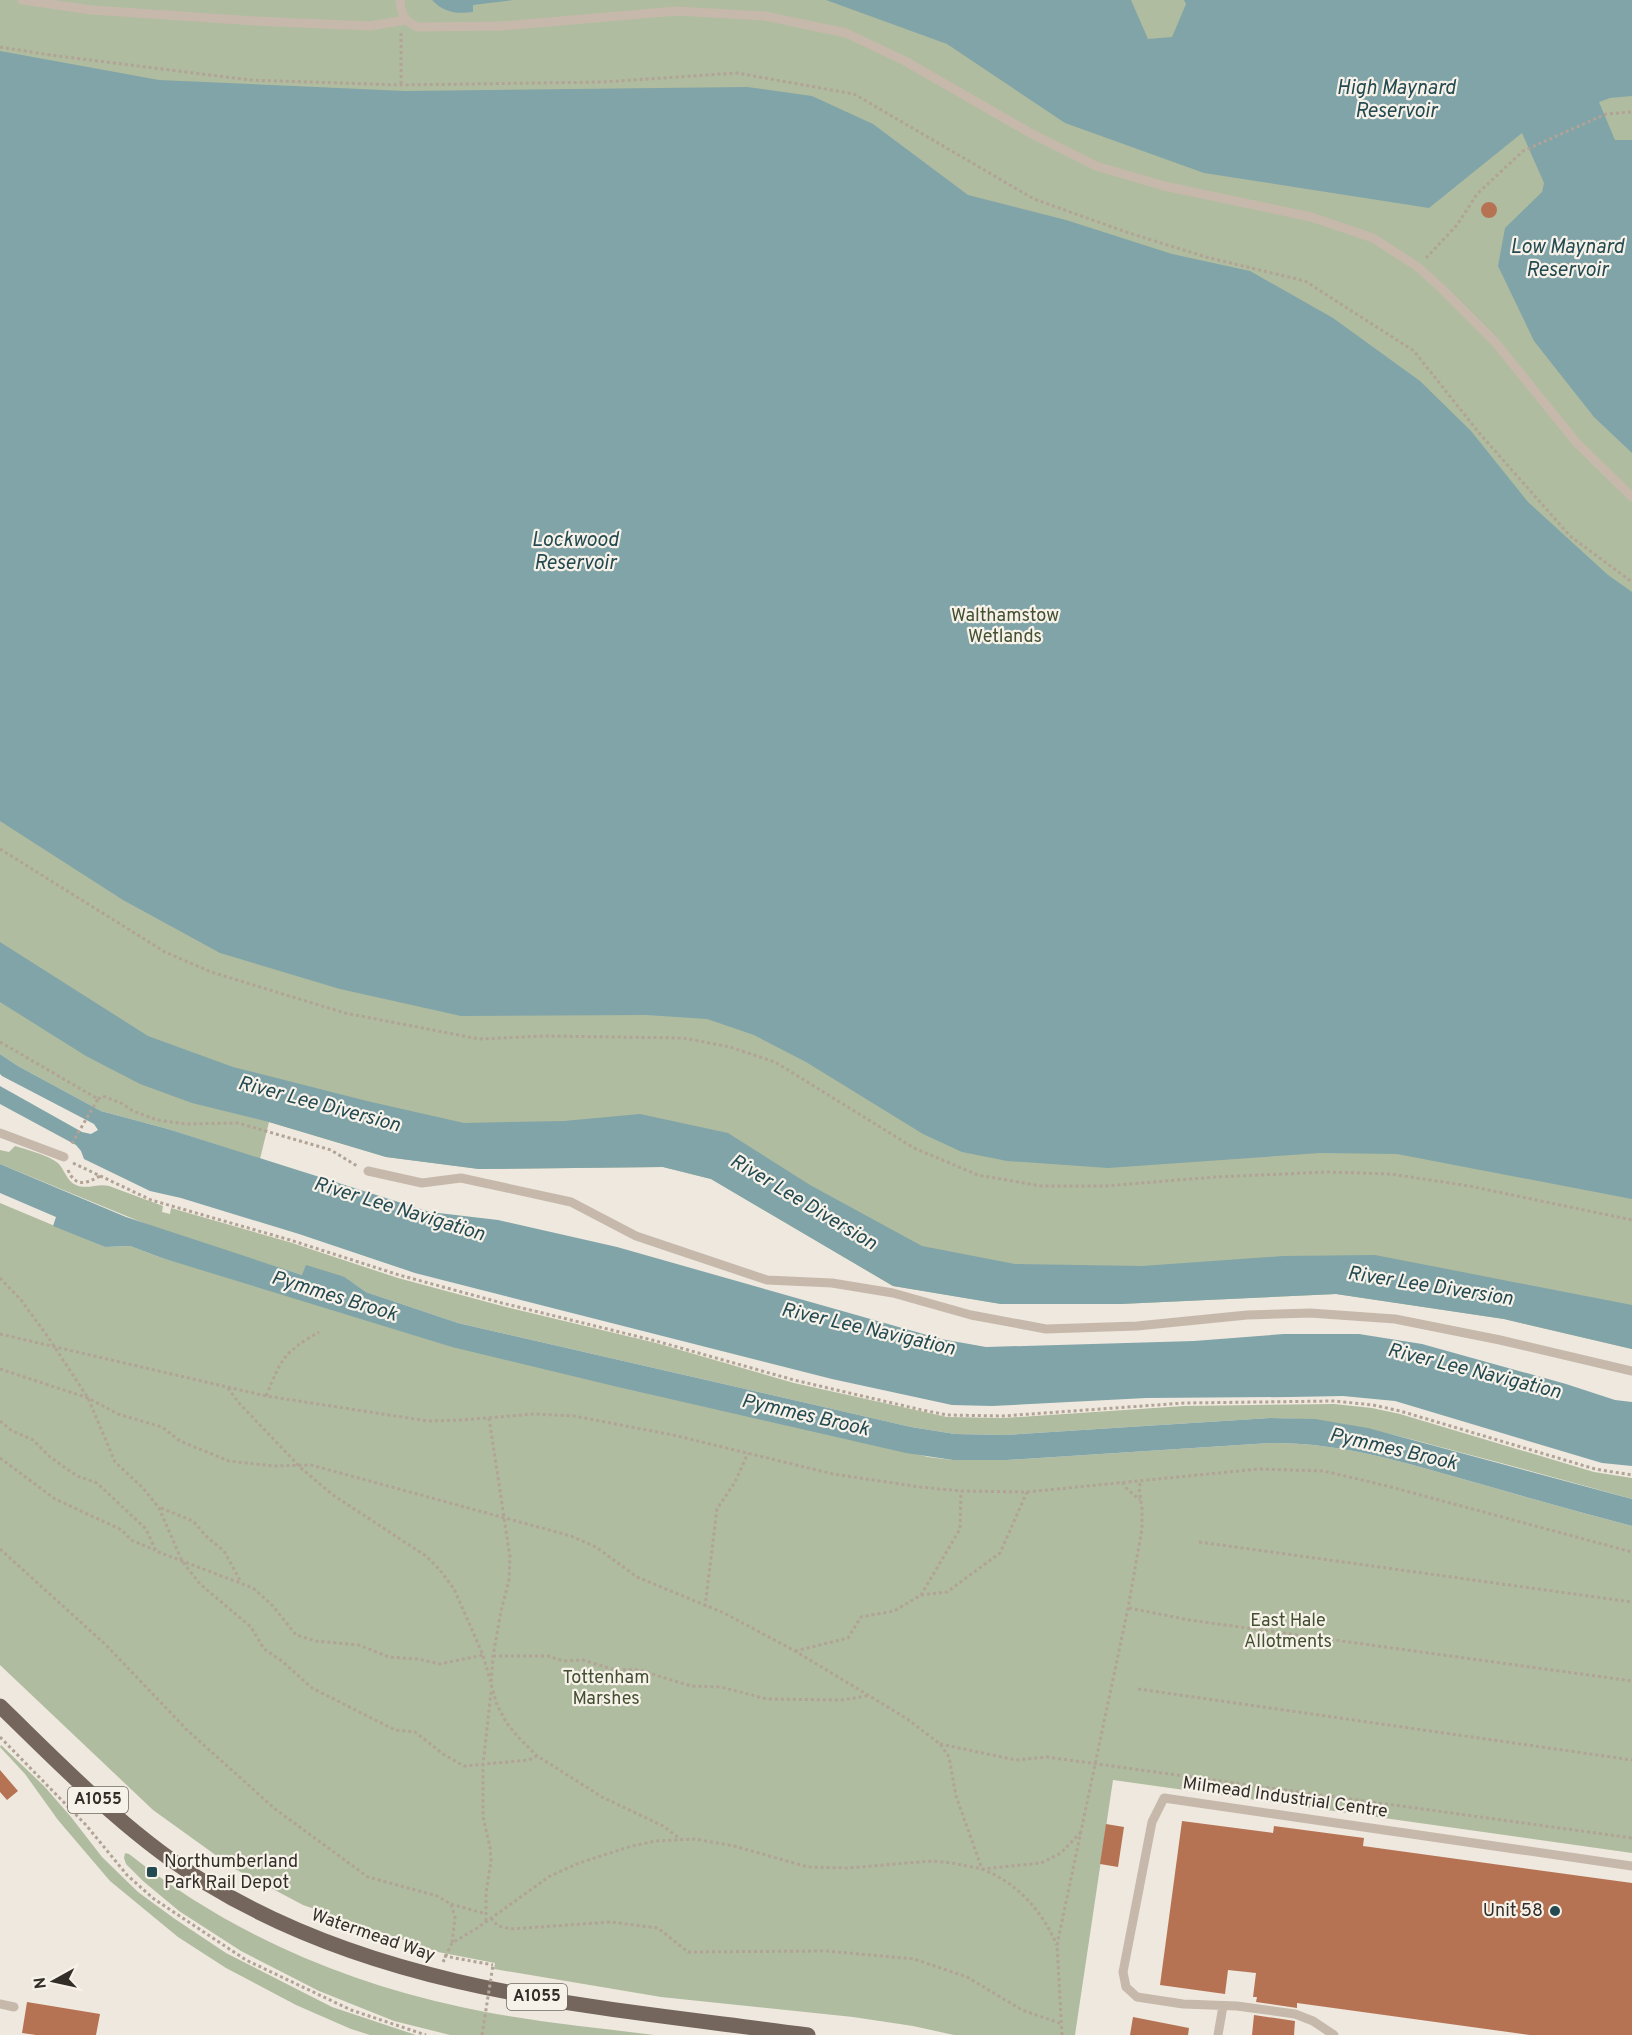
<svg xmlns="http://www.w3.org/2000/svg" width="1632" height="2035" viewBox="0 0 1632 2035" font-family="Overpass,sans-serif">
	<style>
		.green { fill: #b0bc9f }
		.water { fill: #80a4a8 }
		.building { fill: #b67354 }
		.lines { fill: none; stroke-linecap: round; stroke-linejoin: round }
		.path { stroke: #b1a395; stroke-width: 3; stroke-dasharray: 3 3; stroke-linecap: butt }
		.lane { stroke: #c6b9ab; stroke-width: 9 }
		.primary { stroke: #74665c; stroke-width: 15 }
		.path-bridge { stroke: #b1a395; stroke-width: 3; stroke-dasharray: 3 3; stroke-linecap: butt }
		.poi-dot { fill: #244a51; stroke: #f7f2e9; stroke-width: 2 }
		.labels { text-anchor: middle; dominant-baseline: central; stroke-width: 4.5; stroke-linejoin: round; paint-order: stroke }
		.shield { fill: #f7f2e9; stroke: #6e6963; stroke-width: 1.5 }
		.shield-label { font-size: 16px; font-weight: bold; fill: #342e29 }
		.park-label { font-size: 18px; fill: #424f30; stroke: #f7f2e9 }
		.street-label { font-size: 18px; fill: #342e29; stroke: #f7f2e9 }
		.poi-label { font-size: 18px; fill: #342e29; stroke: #f7f2e9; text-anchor: start }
		.water-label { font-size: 20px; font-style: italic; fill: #244a51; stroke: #f7f2e9 }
	</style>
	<rect width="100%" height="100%" fill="#efe8de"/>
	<path class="green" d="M 0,0 L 1632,0 L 1632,1349 L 1504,1319 L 1336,1294 L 1120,1304 L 1001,1304 L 893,1286 L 711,1179 L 663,1167 L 479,1169 L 386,1157 L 269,1122 L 260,1159 L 168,1129 L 101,1111 L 18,1066 L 0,1054 Z
		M 15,1146 C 28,1150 44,1154 55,1161 C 65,1167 65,1180 76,1185 C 87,1190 98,1183 109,1186 L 163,1206 L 162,1212 L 170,1214 L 171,1208 L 289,1242 L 398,1278 L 502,1306 L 656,1343 L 794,1383 L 947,1417 L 1003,1418 L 1184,1406 L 1334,1404 L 1372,1408 L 1400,1414 L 1594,1472 L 1632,1478 L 1632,1499 C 1574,1483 1517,1467 1459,1452 C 1396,1435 1335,1418 1270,1418 L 1006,1435 L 955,1434 L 911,1427 L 458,1323 L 366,1292 L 345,1277 L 302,1275 L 158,1229 L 0,1164 L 0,1150 L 9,1152 Z
		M 0,1203 L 105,1247 L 130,1246 L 162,1258 L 928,1457 L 953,1460 L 1007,1460 L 1270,1443 C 1342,1442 1409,1464 1477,1483 C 1528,1498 1580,1512 1632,1526 L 1632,1853 L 1113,1780 L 1075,2035 L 954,2035 L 913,2026 L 853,2017 L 661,1997 L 494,1969 L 495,1963 L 438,1952 L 303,1905 L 235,1869 L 153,1810 L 0,1665 Z
		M 1,1745 L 44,1786 L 71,1817 L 102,1857 L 138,1892 L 175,1919 L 226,1953 L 332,2007 L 416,2035 L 370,2035 L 351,2029 L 296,2005 L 226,1968 L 178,1937 L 110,1881 L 58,1820 L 25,1774 L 0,1747 Z
		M 125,1853 L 129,1854 C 226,1931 340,1981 461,2007 C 524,2021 590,2027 654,2035 L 450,2035 L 394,2021 L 319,1991 L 241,1951 L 179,1911 L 143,1881 L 126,1864 L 124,1858 Z"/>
	<path class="water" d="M 432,0 L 513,0 L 473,5 L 473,12 C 457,14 444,13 432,0 Z
		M 826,0 L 1131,0 L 1148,39 L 1172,37 L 1186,4 L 1184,0 L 1632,0 L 1632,96 L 1610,98 L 1599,102 L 1615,140 L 1632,140 L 1632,453 L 1594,417 L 1534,341 L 1498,266 L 1505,228 L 1542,192 L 1544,183 L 1522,133 L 1429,208 L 1204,173 L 1065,123 L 947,44 Z
		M 0,51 L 159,80 L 405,91 L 747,87 L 812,96 L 873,124 L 968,195 L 1066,220 L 1172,254 L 1250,271 L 1333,318 L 1420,381 L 1471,431 L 1528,502 L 1608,575 L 1632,592 L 1632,1199 L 1397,1154 L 1320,1153 L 1108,1168 L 1007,1161 L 962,1152 L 923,1134 L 806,1062 L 754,1035 L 707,1019 L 646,1015 L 461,1016 L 340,989 L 220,953 L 123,900 L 0,821 Z
		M 0,942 L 148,1036 L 233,1067 L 367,1101 L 464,1123 L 564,1121 L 640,1114 L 728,1133 L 810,1185 L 922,1246 L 1015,1264 L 1142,1266 L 1283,1256 L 1375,1255 L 1632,1305 L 1632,1349 L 1504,1319 L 1336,1294 L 1120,1304 L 1001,1304 L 893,1286 L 711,1179 L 663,1167 L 479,1169 L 386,1157 L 269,1122 L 192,1103 L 140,1084 L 86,1056 L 0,1002 Z
		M 0,1054 L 18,1066 L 101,1111 L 168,1129 L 430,1212 L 498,1220 L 617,1247 L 941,1339 L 986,1347 L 1194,1341 L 1284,1334 L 1359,1334 L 1422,1344 L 1566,1384 L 1615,1400 L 1632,1402 L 1632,1466 L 1602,1463 L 1395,1401 L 1343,1396 L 1289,1397 L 1146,1398 L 992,1406 L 952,1405 L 832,1379 L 415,1273 L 299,1234 L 181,1198 L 150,1191 L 84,1159 L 81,1151 L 76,1145 L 0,1104 L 0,1086 L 82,1132 L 91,1134 L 98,1130 L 94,1124 L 2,1076 L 0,1074 Z
		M 0,1164 L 126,1217 L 302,1275 L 306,1265 L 345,1277 L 366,1292 L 458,1323 L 911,1427 L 955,1434 L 1006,1435 L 1270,1418 L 1315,1419 L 1368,1428 L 1632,1499 L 1632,1526 C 1580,1512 1528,1498 1477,1483 C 1409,1464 1342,1442 1270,1443 L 1007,1460 L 953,1460 L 906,1453 L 618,1387 L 452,1347 L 162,1258 L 130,1246 L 105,1247 L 53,1226 L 56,1217 L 0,1193 Z"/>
	<path class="building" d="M1481 210a8 8 0 1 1 16 0a8 8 0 1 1-16 0Z
		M 0,1770 L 18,1791 L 7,1800 L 0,1792 Z
		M 1182,1821 L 1273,1833 L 1274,1826 L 1364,1838 L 1363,1846 L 1632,1883 L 1632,2035 L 1530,2035 L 1297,2003 L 1297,2008 L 1256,2002 L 1257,1997 L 1253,1997 L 1256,1973 L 1228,1970 L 1225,1994 L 1160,1985 Z
		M 1106,1824 L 1124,1827 L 1118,1867 L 1100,1864 Z
		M 27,2002 L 100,2014 L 96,2035 L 36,2035 L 22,2033 Z
		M 1254,2015 L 1295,2021 L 1294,2035 L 1252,2035 Z
		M 1133,2017 L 1189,2028 L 1188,2035 L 1130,2035 Z"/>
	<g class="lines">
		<path class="path" d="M 401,33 L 401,85
			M 0,47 L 50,55 L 250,80 L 401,85 L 603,82 L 737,73 L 854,94 L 1034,199 L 1126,232 L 1206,257 L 1305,281 L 1414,351 L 1480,434 L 1570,536 L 1632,582
			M 1426,258 L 1457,225 L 1477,194 L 1523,151 L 1606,114 L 1632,112
			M 0,849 L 165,952 L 211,972 L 345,1013 L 479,1039 L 544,1036 L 683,1038 L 730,1047 L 775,1062 L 914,1148 L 978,1175 L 1041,1186 L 1104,1186 L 1215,1177 L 1328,1172 L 1391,1174 L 1469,1186 L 1632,1220
			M 0,1042 L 98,1099 L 71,1145
			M 98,1099 L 103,1096 L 121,1103 L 133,1111 L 157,1120 L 186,1124 L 238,1123 L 331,1150 L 357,1166
			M 73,1163 L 151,1200 L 290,1240 L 399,1275 L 502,1303 L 656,1341 L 794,1380 L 922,1410 L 947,1415 L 1003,1416 L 1184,1403 L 1334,1401 L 1373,1405 L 1400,1411 L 1595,1469 L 1632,1475
			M 68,1170 C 75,1187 86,1184 100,1176
			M 0,1278 L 21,1300 L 48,1337 L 88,1398 L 115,1462 L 143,1488 L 159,1508 L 182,1561 L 200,1584 L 251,1627 L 264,1649 L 282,1661 L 312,1688 L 395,1730 L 415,1732 L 443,1754 L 464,1766 L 529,1760 L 537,1756
			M 0,1334 L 266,1396 L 428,1421 L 463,1420 L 535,1414 L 574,1416 L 673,1435 L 833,1474 L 920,1487 L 961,1491 L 1027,1492 L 1258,1469 L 1324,1471 L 1387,1486 L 1632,1552
			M 0,1369 L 88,1398 L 118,1414 L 162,1427 L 180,1441 L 229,1461 L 274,1466 L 311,1465 L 571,1536 L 596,1547 L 637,1577 L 724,1613 L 795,1651 L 906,1718 L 940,1744 L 949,1757 L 956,1796 L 982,1869 C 1019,1884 1041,1910 1057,1945
			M 228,1388 L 238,1402 L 302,1469 L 333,1495 L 426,1556 L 440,1570 L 454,1589 L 483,1655 L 497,1705 L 506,1722 L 518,1737 L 537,1756 L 550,1764 L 602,1797 L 663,1826 L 679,1838
			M 266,1396 C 282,1358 283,1353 319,1332
			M 489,1418 L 510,1557 L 509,1580 L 501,1611 L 493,1656 L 491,1685
			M 0,1421 L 11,1430 L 33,1440 L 50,1457 L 77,1476 L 97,1483 L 146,1529 L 156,1551 L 253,1588 L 272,1605 L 296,1635 L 316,1641 L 359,1645 L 389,1657 L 418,1659 L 440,1664 L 483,1655
			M 0,1458 L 55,1499 L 122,1530 L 131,1540 L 155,1550
			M 1123,1482 L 1125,1487 L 1140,1500
			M 161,1508 L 193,1521 L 207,1537 L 224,1551 L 241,1582
			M 1199,1542 L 1632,1602
			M 0,1549 L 107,1646 L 187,1730 L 275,1809 L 368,1877 L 437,1896 L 451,1904 L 455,1917 L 452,1943
			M 921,1595 L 947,1592 L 1000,1553 L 1027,1492
			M 705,1607 L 717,1509 L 735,1482 L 748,1453
			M 1129,1608 L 1189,1620 L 1632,1681
			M 795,1651 L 848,1638 L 861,1617 L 894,1611 L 921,1595 L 960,1529 L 961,1491
			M 493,1656 L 548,1656 L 563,1661 L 583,1660 L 612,1669 L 639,1670 L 691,1686 L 721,1687 L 767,1699 L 841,1700 L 867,1696
			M 1138,1689 L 1632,1760
			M 0,1737 L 86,1825 L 127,1875 L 154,1899 L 246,1960 L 351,2010 L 426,2035
			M 940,1744 L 1016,1760 L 1047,1757 L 1632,1838
			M 451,1904 L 486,1914
			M 491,1918 L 498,1926 L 511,1929 L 611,1922 L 658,1928 L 688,1952 L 827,1951 L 914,1959 L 967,1977 L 1022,2010 L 1062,2024
			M 486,1921 L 486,1893 L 491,1861 L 490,1847 L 483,1817 L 483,1765 L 491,1692
			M 444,1956 L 493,1965
			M 443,1962 L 452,1943 L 479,1927 L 550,1876 L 579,1863 L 632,1846 L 656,1841 L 695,1839 L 734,1846 L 808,1867 L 847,1868 L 933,1861 L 952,1863 L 982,1869 L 1041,1863 L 1061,1853 L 1081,1832
			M 1062,2035 L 1057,1945 L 1128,1608 L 1142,1529 L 1142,1509 L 1139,1488 L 1141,1480"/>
		<path class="lane" d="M 22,0 L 92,10 L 255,21 L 370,26 L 406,20
			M 400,0 C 401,14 405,22 418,27 L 502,26 L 677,11 L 765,16 L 846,33 L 905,61 L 1032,134 L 1096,166 L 1164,186 L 1311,217 L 1373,238 L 1418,267 L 1441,288 L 1495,342 L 1576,442 L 1632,497
			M 0,1133 L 64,1157
			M 368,1171 L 422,1183 L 461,1178 L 571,1202 L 636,1236 L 767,1280 L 832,1283 L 893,1293 L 971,1315 L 1046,1329 L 1137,1326 L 1247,1315 L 1310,1313 L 1395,1319 L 1500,1340 L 1632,1371
			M 0,2004 L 14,2007
			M 1218,2035 L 1223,2006
			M 1334,2035 L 1313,2021 L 1295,2014 L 1237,2006 L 1183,2004 L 1137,1997 L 1126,1987 L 1123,1972 L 1152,1822 L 1164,1798 L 1632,1866"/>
		<path class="primary" d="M 0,1706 C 65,1769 129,1836 206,1883 C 387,1994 603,2007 808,2035"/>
		<path class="path-bridge" d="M 482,2035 L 493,1965"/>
	</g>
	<g class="poi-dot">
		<rect x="146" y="1866" width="12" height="12" rx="3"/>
		<circle cx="1555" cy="1911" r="6"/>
	</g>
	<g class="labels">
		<g class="shield">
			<rect x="68" y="1787" width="60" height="26" rx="4.5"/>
			<rect x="507" y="1984" width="60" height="26" rx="4.5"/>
		</g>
		<g class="shield-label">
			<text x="98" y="1800">A1055</text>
			<text x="537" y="1997">A1055</text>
		</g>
		<g class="park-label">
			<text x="1005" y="616">Walthamstow<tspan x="1005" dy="21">Wetlands</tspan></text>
			<text x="1288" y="1621">East Hale<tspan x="1288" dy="21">Allotments</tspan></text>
			<text x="606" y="1678">Tottenham<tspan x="606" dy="21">Marshes</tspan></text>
		</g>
		<g class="street-label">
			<text transform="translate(1285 1798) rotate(8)">Milmead Industrial Centre</text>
			<text transform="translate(373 1936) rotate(19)">Watermead Way</text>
		</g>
		<g class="poi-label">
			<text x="164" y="1862">Northumberland<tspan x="164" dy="21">Park Rail Depot</tspan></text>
			<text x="1543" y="1911" text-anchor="end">Unit 58</text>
		</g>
		<g class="water-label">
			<text x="1396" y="89">High Maynard<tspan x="1396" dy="23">Reservoir</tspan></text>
			<text x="1567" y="248">Low Maynard<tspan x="1567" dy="23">Reservoir</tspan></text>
			<text x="575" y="541">Lockwood<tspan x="575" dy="23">Reservoir</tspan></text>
			<text transform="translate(319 1105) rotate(15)">River Lee Diversion</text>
			<text transform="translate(803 1203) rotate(31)">River Lee Diversion</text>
			<text transform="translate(399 1210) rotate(17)">River Lee Navigation</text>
			<text transform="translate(1430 1287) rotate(9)">River Lee Diversion</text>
			<text transform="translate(334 1297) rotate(17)">Pymmes Brook</text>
			<text transform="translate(868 1330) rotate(13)">River Lee Navigation</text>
			<text transform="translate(1474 1372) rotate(14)">River Lee Navigation</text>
			<text transform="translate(805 1416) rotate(13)">Pymmes Brook</text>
			<text transform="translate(1393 1450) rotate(13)">Pymmes Brook</text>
		</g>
	</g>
	<g transform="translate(54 1981) rotate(262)" stroke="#f7f2e9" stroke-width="4.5" paint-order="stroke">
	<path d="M0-4.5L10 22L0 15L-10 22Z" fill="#342e29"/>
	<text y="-9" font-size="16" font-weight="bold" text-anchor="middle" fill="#342e29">N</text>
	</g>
</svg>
